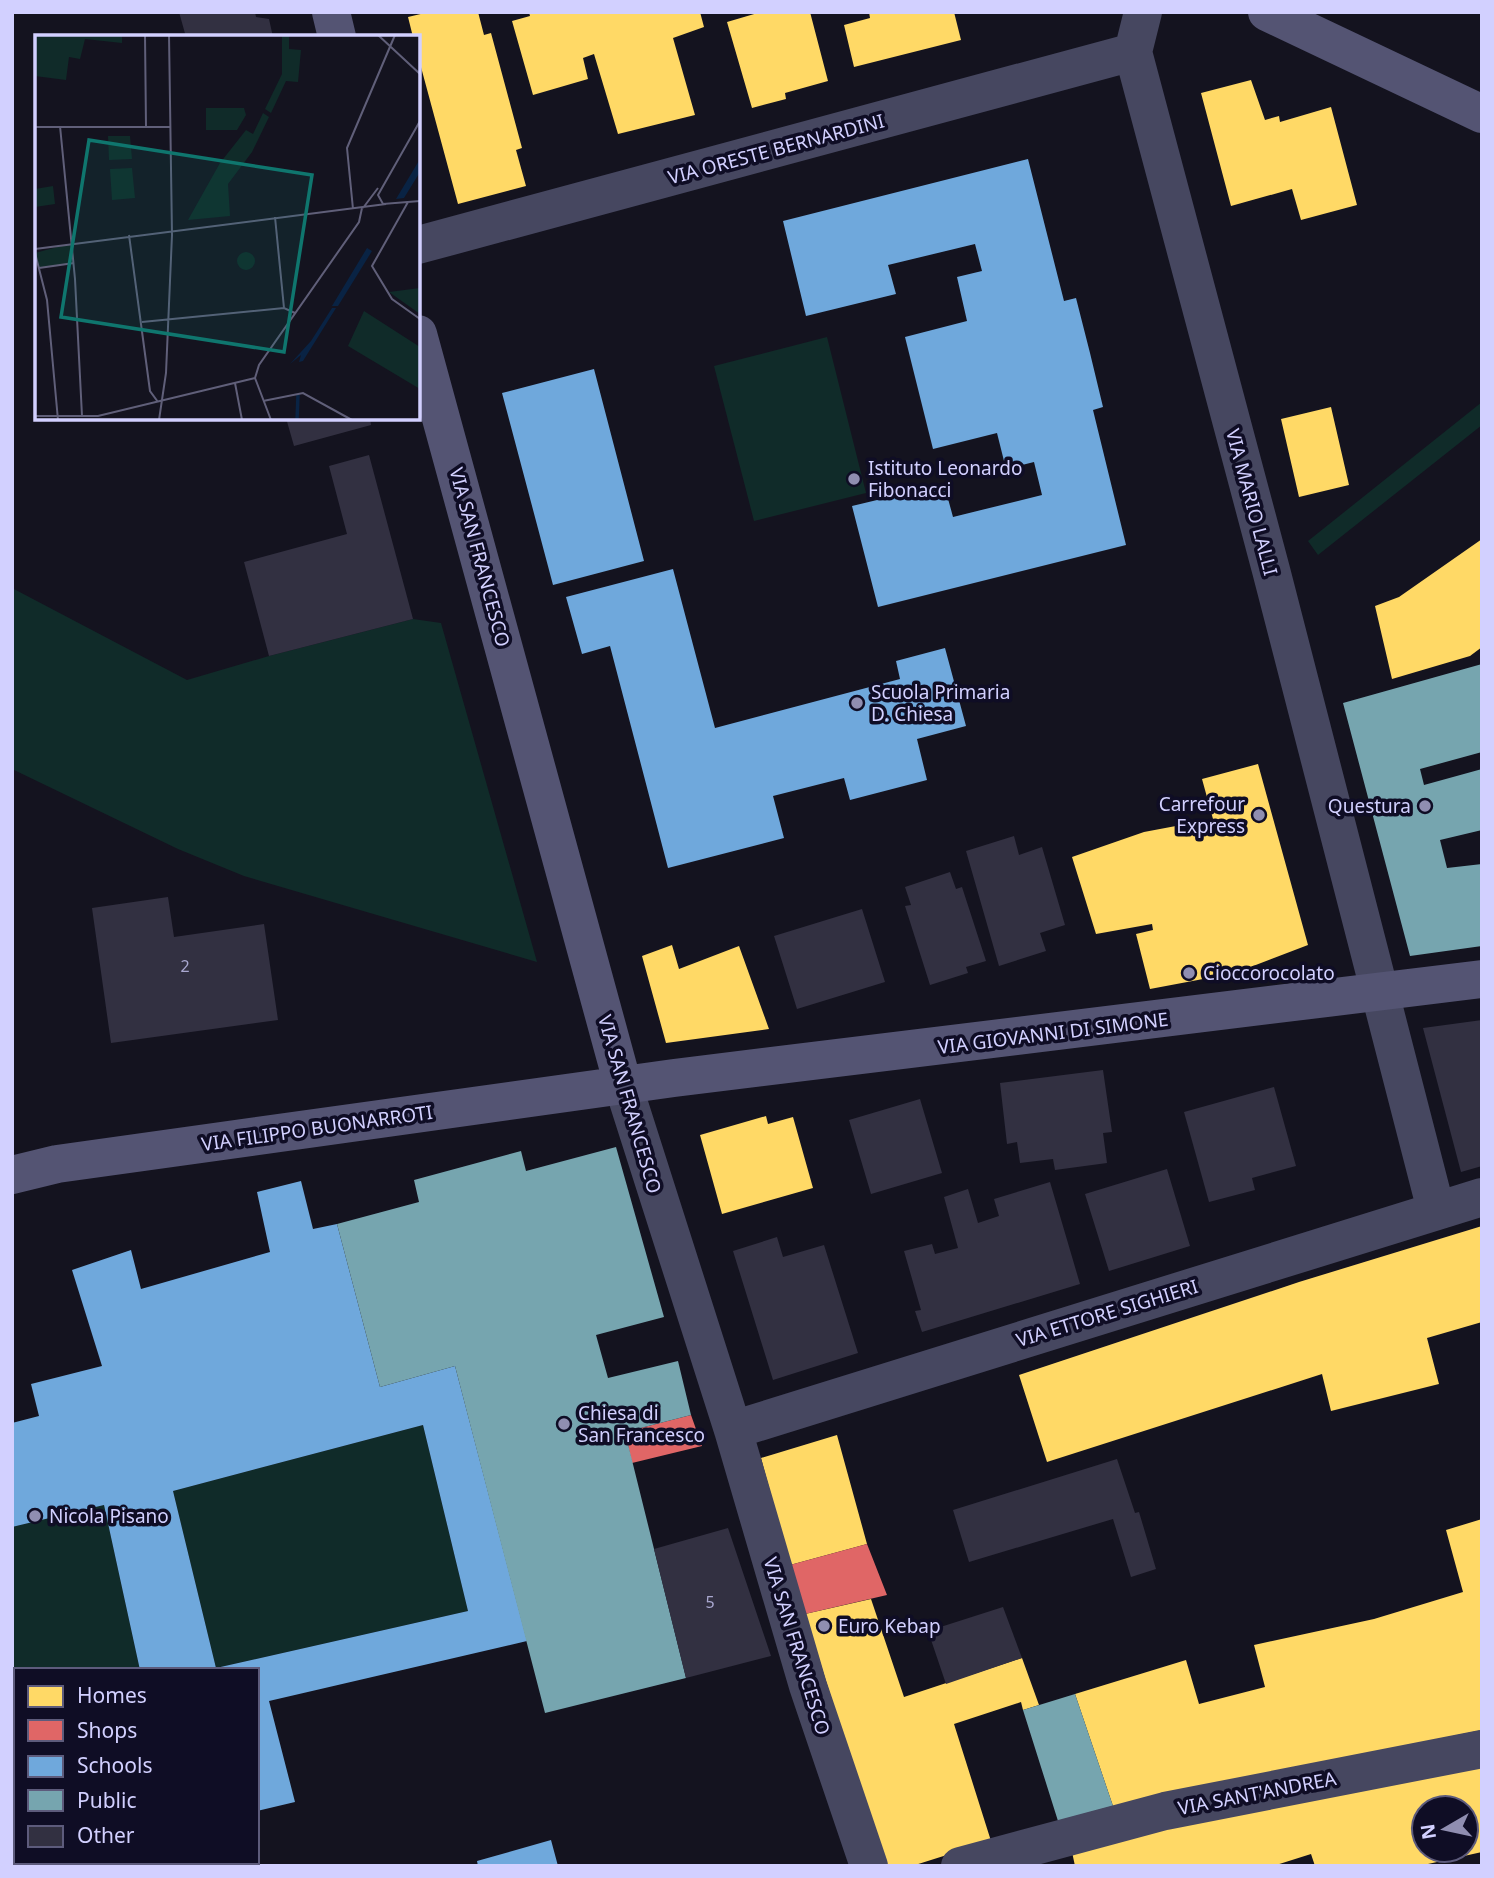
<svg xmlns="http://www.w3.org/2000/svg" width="1494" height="1878" viewBox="0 0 1494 1878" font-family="'Noto Sans',sans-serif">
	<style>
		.green { fill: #102b29 }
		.homes { fill: #ffd966; fill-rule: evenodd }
		.shops { fill: #e06666 }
		.schools { fill: #6fa8dc; fill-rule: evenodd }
		.public { fill: #76a5af }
		.building { fill: #323041 }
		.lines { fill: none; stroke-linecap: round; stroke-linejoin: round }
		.street { stroke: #464760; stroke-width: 38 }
		.secondary { stroke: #545473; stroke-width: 38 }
		.poi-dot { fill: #908eb1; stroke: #0f0d25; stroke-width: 2.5 }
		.labels { text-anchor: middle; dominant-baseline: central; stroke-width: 7; stroke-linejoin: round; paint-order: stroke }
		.number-label { font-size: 16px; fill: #aaa8d0 }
		.street-label { font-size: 19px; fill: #d2d0ff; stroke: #0f0d25 }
		.poi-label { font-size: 19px; fill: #d2d0ff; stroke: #0f0d25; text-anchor: start }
		.inset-river { fill: none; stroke: #092344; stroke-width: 3.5 }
		.inset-road { fill: none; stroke: #605f79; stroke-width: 2 }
		.view { fill: #0f766e; fill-opacity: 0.15; stroke: #0f766e; stroke-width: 3.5 }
		.inset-edge { fill: none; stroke: #d2d0ff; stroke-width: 3.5 }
	</style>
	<rect width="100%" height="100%" fill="#14131f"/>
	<path class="green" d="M 827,337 L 866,493 L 754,521 L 714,366 Z
		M 1482,402 L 1482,425 L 1318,555 L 1308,541 Z
		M 12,588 L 187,680 L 269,656 L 413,619 L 441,623 L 537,962 L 244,876 L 178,849 L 12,769 Z
		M 423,1425 L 468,1611 L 216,1668 L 173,1491 Z
		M 104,1505 L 140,1670 L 16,1670 L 16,1716 L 12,1716 L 12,1527 Z"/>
	<path class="homes" d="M 429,12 L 478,12 L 484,35 L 491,33 L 522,148 L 516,150 L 526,186 L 458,204 L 418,56 L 418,37 L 413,37 L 408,17 Z
		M 529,12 L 700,12 L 704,27 L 673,38 L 695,115 L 618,134 L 594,54 L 583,58 L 588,79 L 533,95 L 512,21 L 530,16 Z
		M 761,12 L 810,12 L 828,81 L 785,93 L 786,99 L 752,108 L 727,22 Z
		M 869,12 L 954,12 L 961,40 L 854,67 L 844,25 L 870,18 Z
		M 1251,80 L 1265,120 L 1279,116 L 1280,122 L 1331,107 L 1357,205 L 1301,220 L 1292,189 L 1231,206 L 1201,93 Z
		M 1331,407 L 1349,485 L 1299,497 L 1281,419 Z
		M 1482,539 L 1482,647 L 1470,656 L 1392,679 L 1375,606 L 1399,597 Z
		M 1258,764 L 1308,945 L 1235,973 L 1150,989 L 1136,934 L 1153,930 L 1152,924 L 1096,934 L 1072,857 L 1144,832 L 1213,819 L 1202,779 Z
		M 672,945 L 679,969 L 739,946 L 769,1029 L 666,1043 L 642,956 Z
		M 766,1116 L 768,1124 L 793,1117 L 813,1188 L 722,1214 L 700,1135 Z
		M 1482,1226 L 1482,1322 L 1427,1338 L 1439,1384 L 1331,1411 L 1322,1374 L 1047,1462 L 1019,1375 L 1299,1282 Z
		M 837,1435 L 867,1544 L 790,1565 L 761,1458 Z
		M 1482,1519 L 1482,1730 L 1113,1806 L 1075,1694 L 1186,1660 L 1199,1704 L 1265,1687 L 1254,1645 L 1374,1619 L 1463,1592 L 1446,1530 Z
		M 871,1599 L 904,1697 L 1022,1658 L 1039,1705 L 1023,1710 L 1021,1702 L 954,1724 L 991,1841 L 912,1866 L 884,1866 L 805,1614 Z
		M 1482,1764 L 1482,1852 L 1419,1866 L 1315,1866 L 1311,1854 L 1273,1866 L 1075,1866 L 1072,1852 L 1172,1826 ZM 1424,1808 L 1466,1808 L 1466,1850 L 1424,1850 Z"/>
	<path class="shops" d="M 691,1415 L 702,1446 L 632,1463 L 625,1432 Z
		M 867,1544 L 887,1595 L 805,1614 L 790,1565 Z"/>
	<path class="schools" d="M 1028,159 L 1064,301 L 1076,298 L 1090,353 L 1103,407 L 1093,410 L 1126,545 L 878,607 L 852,506 L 944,484 L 953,517 L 1042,495 L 1034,462 L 1006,469 L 997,433 L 933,449 L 905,337 L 967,321 L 957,277 L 982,271 L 975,244 L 888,265 L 896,294 L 806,316 L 783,221 Z
		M 594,369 L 644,561 L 553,585 L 502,393 Z
		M 673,569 L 715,728 L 900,679 L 896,661 L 945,648 L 966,726 L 917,739 L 927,780 L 850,800 L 844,778 L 773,796 L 784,838 L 668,868 L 610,646 L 582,654 L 566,597 Z
		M 301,1181 L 313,1229 L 337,1224 L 380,1387 L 455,1366 L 527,1641 L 269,1701 L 295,1802 L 257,1811 L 257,1670 L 140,1670 L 104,1505 L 12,1527 L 12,1423 L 39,1416 L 31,1384 L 102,1366 L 72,1270 L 131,1250 L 141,1289 L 270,1252 L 257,1192 ZM 423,1425 L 468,1611 L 216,1668 L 173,1491 Z
		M 12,1716 L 16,1716 L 16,1831 L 12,1832 Z
		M 551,1840 L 558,1866 L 478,1866 L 477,1861 Z"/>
	<path class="public" d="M 1482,664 L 1482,752 L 1420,769 L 1424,785 L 1482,769 L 1482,830 L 1440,840 L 1447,868 L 1482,864 L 1482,946 L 1410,956 L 1343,703 Z
		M 616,1147 L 664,1317 L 596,1335 L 608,1378 L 678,1361 L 691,1415 L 625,1432 L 686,1678 L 545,1713 L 455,1366 L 380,1387 L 337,1224 L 419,1202 L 414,1180 L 521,1151 L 526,1171 Z
		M 1075,1694 L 1113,1806 L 1058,1821 L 1023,1710 Z"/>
	<path class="building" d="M 179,12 L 255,12 L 256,17 L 269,19 L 273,37 L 186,37 Z
		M 286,418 L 370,418 L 371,425 L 294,446 Z
		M 369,455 L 413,619 L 269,656 L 244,562 L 347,534 L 329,466 Z
		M 1014,836 L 1019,855 L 1042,847 L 1065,925 L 1040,933 L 1046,951 L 999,966 L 966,851 Z
		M 950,872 L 956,889 L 962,887 L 986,961 L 966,967 L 968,973 L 930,985 L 905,906 L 911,905 L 905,887 Z
		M 168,897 L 174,937 L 264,924 L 278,1020 L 111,1043 L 92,908 Z
		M 862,909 L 885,982 L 797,1009 L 774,936 Z
		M 1482,1020 L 1482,1166 L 1461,1172 L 1423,1028 Z
		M 1103,1070 L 1112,1132 L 1103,1133 L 1107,1163 L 1055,1170 L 1053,1159 L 1020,1163 L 1017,1142 L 1007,1144 L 1000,1083 Z
		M 1274,1087 L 1296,1166 L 1252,1178 L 1255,1190 L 1209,1202 L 1184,1112 Z
		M 920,1099 L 942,1173 L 871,1194 L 849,1120 Z
		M 1167,1169 L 1190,1246 L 1109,1271 L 1085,1194 Z
		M 1050,1182 L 1080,1284 L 922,1332 L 915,1311 L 921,1310 L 904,1251 L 932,1244 L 935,1254 L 958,1248 L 944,1197 L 968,1189 L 978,1223 L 999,1216 L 994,1199 Z
		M 777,1237 L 783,1257 L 824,1245 L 858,1353 L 773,1380 L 733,1251 Z
		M 1117,1459 L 1135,1513 L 1139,1512 L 1156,1569 L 1131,1577 L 1113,1519 L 969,1562 L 953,1510 Z
		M 728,1528 L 771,1656 L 686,1678 L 654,1549 Z
		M 1003,1607 L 1022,1658 L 946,1684 L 928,1631 Z"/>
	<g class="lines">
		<path class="street" d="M 1143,12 L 1133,52 L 1271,570 L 1436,1210
			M 418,245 L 1133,52
			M 623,1085 L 733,1430 L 808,1686 L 869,1866
			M 733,1430 L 1482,1197
			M 960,1866 L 1165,1811 L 1482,1749"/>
		<path class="secondary" d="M 331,12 L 337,37
			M 1267,12 L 1482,114
			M 418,334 L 623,1085
			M 12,1175 L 57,1164 L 674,1078 L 1482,979"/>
	</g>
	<g class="poi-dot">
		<circle cx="854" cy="479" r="7"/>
		<circle cx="857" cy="703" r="7"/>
		<circle cx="1425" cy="806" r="7"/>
		<circle cx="1259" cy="815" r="7"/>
		<circle cx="1189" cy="973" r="7"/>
		<circle cx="564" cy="1424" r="7"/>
		<circle cx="35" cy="1516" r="7"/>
		<circle cx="824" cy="1626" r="7"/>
	</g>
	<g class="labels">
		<g class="number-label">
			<text x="185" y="966">2</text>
			<text x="710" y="1602">5</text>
		</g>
		<g class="street-label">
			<text transform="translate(776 149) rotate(-15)">VIA ORESTE BERNARDINI</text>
			<text transform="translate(1252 502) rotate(75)">VIA MARIO LALLI</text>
			<text transform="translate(480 557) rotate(75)">VIA SAN FRANCESCO</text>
			<text transform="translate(1053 1033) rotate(-7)">VIA GIOVANNI DI SIMONE</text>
			<text transform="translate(630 1104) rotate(74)">VIA SAN FRANCESCO</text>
			<text transform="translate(317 1128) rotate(-8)">VIA FILIPPO BUONARROTI</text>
			<text transform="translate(1107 1313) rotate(-17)">VIA ETTORE SIGHIERI</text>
			<text transform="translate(797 1646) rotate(73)">VIA SAN FRANCESCO</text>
			<text transform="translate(1257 1793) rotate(-11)">VIA SANT'ANDREA</text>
		</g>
		<g class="poi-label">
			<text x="868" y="468">Istituto Leonardo<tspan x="868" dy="22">Fibonacci</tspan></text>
			<text x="871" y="692">Scuola Primaria<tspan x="871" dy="22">D. Chiesa</tspan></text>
			<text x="1245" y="804" text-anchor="end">Carrefour<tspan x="1245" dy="22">Express</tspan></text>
			<text x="1411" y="806" text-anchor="end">Questura</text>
			<text x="1203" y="973">Cioccorocolato</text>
			<text x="578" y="1413">Chiesa di<tspan x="578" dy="22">San Francesco</tspan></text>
			<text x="49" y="1516">Nicola Pisano</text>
			<text x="838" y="1626">Euro Kebap</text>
		</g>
	</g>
	<g transform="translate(35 35)">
		<rect width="385" height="385" fill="#14131f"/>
		<path d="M 0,0 L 87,0 L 87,8 L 50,4 L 45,24 L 34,22 L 31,45 L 0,41 ZM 247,0 L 254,0 L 254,14 L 266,15 L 263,47 L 251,46 L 236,78 L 230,74 L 247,39 ZM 171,73 L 209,73 L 211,80 L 202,95 L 171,95 ZM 228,78 L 234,82 L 217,117 L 193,149 L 195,181 L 153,185 L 185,128 L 211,95 L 218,99 ZM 73,101 L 95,101 L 97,124 L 74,125 ZM 97,133 L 100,163 L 77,165 L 75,134 ZM 18,151 L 20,169 L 0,172 L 0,154 ZM 37,208 L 39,228 L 4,233 L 0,218 ZM202 226a9 9 0 1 1 18 0a9 9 0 1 1-18 0ZM 385,253 L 385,279 L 354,257 ZM 329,276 L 385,312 L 385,354 L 313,311 Z" fill="#102b29"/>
		<path d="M 385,124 L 385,137 L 369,163 L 361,164 ZM 332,213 L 337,216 L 329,229 L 303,271 L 297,271 ZM 297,273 L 301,273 L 268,326 L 264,327 L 266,320 L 255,329 L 276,306 Z" fill="#092344"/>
		<path class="inset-river" d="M 262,385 L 263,360"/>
		<path class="inset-road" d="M 110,0 L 111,92M 343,0 L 385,39M 385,86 L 343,160 L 348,169 L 385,166M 25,91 L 40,244 L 47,381M 0,92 L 135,92M 373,167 L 337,231 L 357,264 L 385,284M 328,173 L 343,153M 318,174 L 312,113 L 360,0M 240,182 L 249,273M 94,200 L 115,356 L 123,367M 0,214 L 351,169M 0,218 L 12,265 L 23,385M 4,233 L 39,228M 107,287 L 249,273 L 260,278M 220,343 L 224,330 L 324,187 L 327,173M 220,343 L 236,385M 200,348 L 207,385M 228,366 L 268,358 L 317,385M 0,381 L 63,381 L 220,343M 124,385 L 131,338 L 137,200 L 134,0"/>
		<path class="view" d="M 54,105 L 277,140 L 249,317 L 26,282 Z"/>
		<rect width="385" height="385" class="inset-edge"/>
	</g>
	<rect width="1494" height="1878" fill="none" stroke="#d2d0ff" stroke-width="28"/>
	<rect x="14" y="1668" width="245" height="196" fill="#0f0d25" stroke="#5d5b7c" stroke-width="2"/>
	<rect x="28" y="1686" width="35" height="21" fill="#ffd966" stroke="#5d5b7c" stroke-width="2"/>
	<text x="77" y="1703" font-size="21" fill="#d2d0ff">Homes</text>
	<rect x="28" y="1720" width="35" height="21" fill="#e06666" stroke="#5d5b7c" stroke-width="2"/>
	<text x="77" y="1738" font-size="21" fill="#d2d0ff">Shops</text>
	<rect x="28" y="1756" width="35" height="21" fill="#6fa8dc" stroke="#5d5b7c" stroke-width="2"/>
	<text x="77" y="1773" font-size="21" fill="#d2d0ff">Schools</text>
	<rect x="28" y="1790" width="35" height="21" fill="#76a5af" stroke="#5d5b7c" stroke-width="2"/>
	<text x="77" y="1808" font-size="21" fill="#d2d0ff">Public</text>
	<rect x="28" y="1826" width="35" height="21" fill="#323041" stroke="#5d5b7c" stroke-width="2"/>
	<text x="77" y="1843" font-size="21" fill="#d2d0ff">Other</text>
	<g transform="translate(1445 1829) rotate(261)"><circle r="33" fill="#0f0d25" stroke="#5d5b7c" stroke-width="2"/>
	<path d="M0-5L12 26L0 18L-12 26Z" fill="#908eb1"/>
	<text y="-10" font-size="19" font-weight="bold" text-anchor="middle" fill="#d2d0ff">N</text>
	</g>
</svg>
